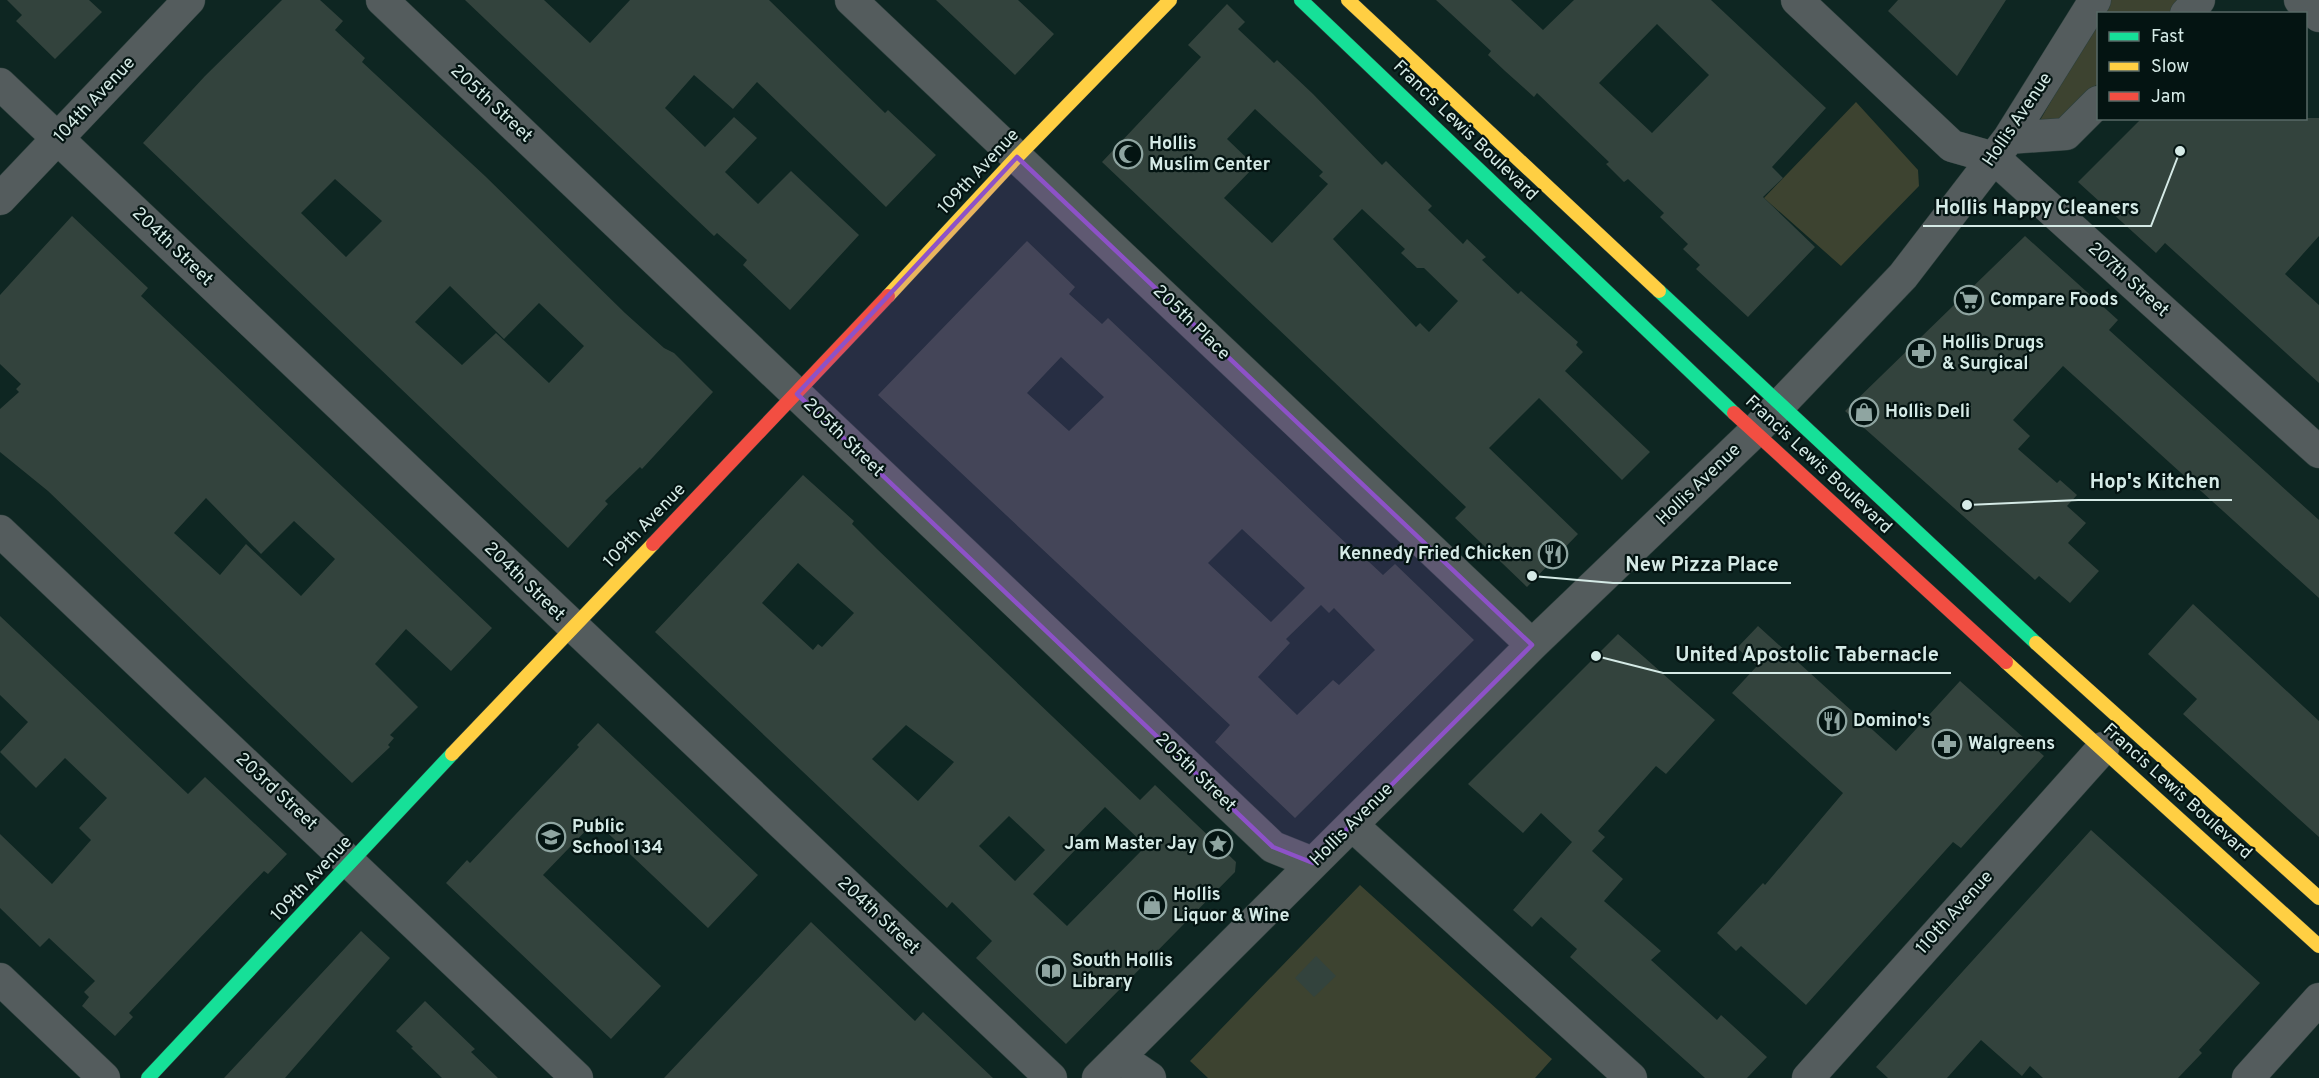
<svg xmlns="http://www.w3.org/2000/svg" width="2319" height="1078" viewBox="0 0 2319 1078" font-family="Overpass,sans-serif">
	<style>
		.green { fill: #3d4330 }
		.building { fill: #33433d; fill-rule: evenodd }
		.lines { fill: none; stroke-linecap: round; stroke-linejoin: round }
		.street-casing { stroke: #2c3f3c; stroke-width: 33 }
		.fast-casing { stroke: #2c3f3c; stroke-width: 15 }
		.slow-casing { stroke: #2c3f3c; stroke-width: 15 }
		.jam-casing { stroke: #2c3f3c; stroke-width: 15 }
		.street { stroke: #545c5d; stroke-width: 32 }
		.fast { stroke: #16e098; stroke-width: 14 }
		.slow { stroke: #ffcf43; stroke-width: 14 }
		.jam { stroke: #f24e42; stroke-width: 14 }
		.marked { fill: #8d52c7; fill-opacity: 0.2; stroke: #8d52c7; stroke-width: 4.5; stroke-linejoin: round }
		.labels { text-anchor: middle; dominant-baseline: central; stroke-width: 4.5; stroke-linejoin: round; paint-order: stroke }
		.street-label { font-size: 18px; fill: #d5eae6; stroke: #041412 }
		.poi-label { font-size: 18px; font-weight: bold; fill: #d5eae6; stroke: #041412; text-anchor: start }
		.leader { fill: none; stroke: #d5eae6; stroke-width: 2 }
		.callout-dot { fill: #d5eae6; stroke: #041412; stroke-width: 2 }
		.callout-label { font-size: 20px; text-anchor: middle; font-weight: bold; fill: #d5eae6; stroke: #041412; stroke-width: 4.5; stroke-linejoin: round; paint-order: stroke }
	</style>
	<rect width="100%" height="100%" fill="#0e2622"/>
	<path class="green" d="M 2110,0 L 2182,0 L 2168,13 L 2102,14 Z
		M 2098,19 L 2098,83 L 2061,121 L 2035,129 Z
		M 1856,102 L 1918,170 L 1919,186 L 1841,266 L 1764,198 Z
		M 1360,885 L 1552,1059 L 1535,1078 L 1208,1078 L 1190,1061 Z"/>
	<path class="building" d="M 7,0 L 89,0 L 102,12 L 55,59 L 16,21 L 22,15 Z
		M 282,0 L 320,0 L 343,21 L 335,30 L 365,58 L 362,62 L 485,176 L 625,313 L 664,348 L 674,353 L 713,392 L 642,469 L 640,467 L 605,501 L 608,504 L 568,548 L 143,143 L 205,76 ZM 335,179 L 382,221 L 346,257 L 301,213 ZM 450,286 L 504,339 L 539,303 L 584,346 L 549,383 L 496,333 L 462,365 L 415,322 Z
		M 465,0 L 544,0 L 590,43 L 630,0 L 769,0 L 885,113 L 888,110 L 936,155 L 886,207 L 757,82 L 733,109 L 694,75 L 665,108 L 705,147 L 734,117 L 757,138 L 725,172 L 758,204 L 791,171 L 859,235 L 790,310 L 743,265 L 747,260 L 717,233 L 714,236 Z
		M 936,0 L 1018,0 L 1054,34 L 1015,75 Z
		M 1436,0 L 1511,0 L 1543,30 L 1574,0 L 1711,0 L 1826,108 L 1772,167 L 1783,178 L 1763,197 L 1815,247 L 1748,317 L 1696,269 L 1700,265 L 1683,249 L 1688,244 L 1660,217 L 1664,213 L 1628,179 L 1624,182 L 1606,164 L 1609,162 L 1537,93 L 1534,97 L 1505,71 L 1488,55 L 1491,51 ZM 1657,24 L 1709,75 L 1652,133 L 1599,83 Z
		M 1898,0 L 2006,0 L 1957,76 L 1888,11 Z
		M 1227,4 L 1245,22 L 1238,29 L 1274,63 L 1277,60 L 1313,94 L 1382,165 L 1386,161 L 1432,206 L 1428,210 L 1463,244 L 1467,239 L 1486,257 L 1482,260 L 1518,294 L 1521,291 L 1578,342 L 1576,345 L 1583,352 L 1565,371 L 1650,452 L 1622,480 L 1539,398 L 1489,448 L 1578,534 L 1527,587 L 1455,518 L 1466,507 L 1102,162 L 1201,57 L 1188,45 ZM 1255,109 L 1323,172 L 1319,176 L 1328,184 L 1272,243 L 1224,198 L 1255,166 L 1227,139 ZM 1362,209 L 1405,249 L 1401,253 L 1417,268 L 1424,268 L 1458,301 L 1429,332 L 1420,323 L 1416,327 L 1333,239 Z
		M 2142,118 L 2319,118 L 2319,236 L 2285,274 L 2319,305 L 2319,383 L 2165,243 L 2156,253 L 2078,182 Z
		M 72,216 L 148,288 L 141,296 L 492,628 L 451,671 L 406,629 L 375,664 L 418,707 L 390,735 L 394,738 L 388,745 L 390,747 L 352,783 L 48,491 L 0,452 L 0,409 L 19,392 L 16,389 L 21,384 L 0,364 L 0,295 ZM 206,498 L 261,554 L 294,521 L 335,559 L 301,596 L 246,544 L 220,575 L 174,533 Z
		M 2025,236 L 2118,320 L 2109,330 L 2319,520 L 2319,598 L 2063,366 L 2013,420 L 2030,436 L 2018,449 L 2057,483 L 2060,480 L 2077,495 L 2067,506 L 2086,523 L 2068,543 L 2099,571 L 2070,603 L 2039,576 L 2035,580 L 1845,411 Z
		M 1027,241 L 1075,287 L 1069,294 L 1102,324 L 1108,318 L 1352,549 L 1354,548 L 1383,575 L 1395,564 L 1474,640 L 1295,818 L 1215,742 L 1230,725 L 878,395 ZM 1061,357 L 1104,397 L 1069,431 L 1027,393 ZM 1242,529 L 1305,588 L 1271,622 L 1208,563 ZM 1321,605 L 1329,613 L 1334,608 L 1375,650 L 1339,685 L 1333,680 L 1297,715 L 1258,677 L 1290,643 L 1286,639 Z
		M 803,475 L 854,521 L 852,524 L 877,549 L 1140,800 L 1155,785 L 1236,862 L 1235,872 L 1066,1044 L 976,958 L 992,941 L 952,902 L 947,908 L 655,632 ZM 798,563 L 854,613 L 822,647 L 818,644 L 813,650 L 762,603 ZM 906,725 L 954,762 L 918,801 L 872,759 ZM 1105,807 L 1146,846 L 1067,926 L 1033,894 L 1078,847 L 1072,841 ZM 1009,816 L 1045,850 L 1015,881 L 979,846 Z
		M 2193,604 L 2319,721 L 2319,837 L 2183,714 L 2197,699 L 2148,654 Z
		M 0,616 L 188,794 L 205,777 L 287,854 L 268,874 L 264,871 L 197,941 L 129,1013 L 133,1017 L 115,1036 L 82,1006 L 89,997 L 84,992 L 95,981 L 49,938 L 40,947 L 0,908 L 0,834 L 52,884 L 91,840 L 79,828 L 107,798 L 65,758 L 36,788 L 0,752 L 28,722 L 0,695 Z
		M 1758,626 L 1896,751 L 1960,681 L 2044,756 L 1961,848 L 1953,842 L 1806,1005 L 1741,946 L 1736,951 L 1717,933 L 1763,883 L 1765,885 L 1843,793 L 1732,693 L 1757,666 L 1737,648 Z
		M 1618,634 L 1715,720 L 1666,774 L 1656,766 L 1598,831 L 1605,837 L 1592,851 L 1623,879 L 1604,901 L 1661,951 L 1651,960 L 1717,1020 L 1721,1015 L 1767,1057 L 1747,1078 L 1705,1078 L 1570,957 L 1577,949 L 1541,917 L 1532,927 L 1513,910 L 1572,842 L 1541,813 L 1523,833 L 1468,784 Z
		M 598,723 L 758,875 L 708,928 L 595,821 L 543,875 L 661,986 L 611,1039 L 446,883 L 467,860 L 470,863 L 579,747 L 577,745 Z
		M 2091,830 L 2260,983 L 2199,1050 L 2202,1053 L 2178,1078 L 2043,1078 L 2030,1066 L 2022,1076 L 1981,1040 L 1947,1078 L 1888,1078 L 1876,1067 Z
		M 811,922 L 915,1021 L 923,1012 L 993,1078 L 664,1078 Z
		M 361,931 L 390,958 L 285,1078 L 224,1078 Z
		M 1316,956 L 1336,976 L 1314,997 L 1295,978 Z
		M 425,1001 L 475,1049 L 471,1052 L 498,1078 L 442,1078 L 411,1048 L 413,1047 L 396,1031 Z"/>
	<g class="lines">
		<g class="street-casing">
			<path id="street" d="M 382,0 L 1273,847 L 1313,863
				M 851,0 L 1532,645
				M 1797,0 L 1952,146 L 1994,158 L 2319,452
				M 2300,0 L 2319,16
				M 2186,14 L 2199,0
				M 0,84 L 1051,1078
				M 2009,138 L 2066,134 L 2098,102
				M 0,199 L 189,0
				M 0,531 L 577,1078
				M 1352,825 L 1631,1078
				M 0,979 L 104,1078
				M 1119,1057 L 1150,1078
				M 1098,1078 L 1532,645 L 1754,432 L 1903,276 L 2009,138 L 2095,0
				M 1808,1078 L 2103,748
				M 2248,1078 L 2319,999"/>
		</g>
		<g class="fast-casing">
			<path id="fast" d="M 1301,0 L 1734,413
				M 1659,291 L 2036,643
				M 148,1078 L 452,754"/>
		</g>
		<g class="slow-casing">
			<path id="slow" d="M 1348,0 L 1659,291
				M 888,296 L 1017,157 L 1170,0
				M 2036,643 L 2319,898
				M 2006,662 L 2319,946
				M 452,754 L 653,544"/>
		</g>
		<g class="jam-casing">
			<path id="jam" d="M 1734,413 L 2006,662
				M 653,544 L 888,296"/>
		</g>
		<use href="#street" class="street"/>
		<use href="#fast" class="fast"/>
		<use href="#slow" class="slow"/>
		<use href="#jam" class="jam"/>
	</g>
	<path class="marked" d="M 1017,157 L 1532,645 L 1313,863 L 1273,847 L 797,394 Z"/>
	<defs>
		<g id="mosque-ring" transform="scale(1.5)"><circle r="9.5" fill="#041412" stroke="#8fa5a1" stroke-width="1.5"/><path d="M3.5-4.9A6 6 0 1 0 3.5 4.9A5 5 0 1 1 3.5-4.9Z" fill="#8fa5a1"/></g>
		<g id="supermarket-ring" transform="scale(1.5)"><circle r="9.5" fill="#041412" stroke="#8fa5a1" stroke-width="1.5"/><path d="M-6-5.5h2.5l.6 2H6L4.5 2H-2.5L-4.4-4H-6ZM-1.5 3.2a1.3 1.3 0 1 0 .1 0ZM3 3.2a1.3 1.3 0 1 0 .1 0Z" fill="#8fa5a1"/></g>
		<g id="pharmacy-ring" transform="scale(1.5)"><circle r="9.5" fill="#041412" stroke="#8fa5a1" stroke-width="1.5"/><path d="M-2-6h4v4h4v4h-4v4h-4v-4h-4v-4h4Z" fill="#8fa5a1"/></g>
		<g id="shop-ring" transform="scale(1.5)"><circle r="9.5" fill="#041412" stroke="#8fa5a1" stroke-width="1.5"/><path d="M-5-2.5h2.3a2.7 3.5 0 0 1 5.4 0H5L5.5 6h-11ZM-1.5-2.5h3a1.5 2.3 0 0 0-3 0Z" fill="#8fa5a1"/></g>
		<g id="restaurant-ring" transform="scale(1.5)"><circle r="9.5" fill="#041412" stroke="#8fa5a1" stroke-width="1.5"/><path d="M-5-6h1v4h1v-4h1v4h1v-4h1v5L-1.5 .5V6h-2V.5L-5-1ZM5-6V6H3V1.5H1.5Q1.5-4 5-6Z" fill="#8fa5a1"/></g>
		<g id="school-ring" transform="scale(1.5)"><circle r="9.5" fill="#041412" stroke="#8fa5a1" stroke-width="1.5"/><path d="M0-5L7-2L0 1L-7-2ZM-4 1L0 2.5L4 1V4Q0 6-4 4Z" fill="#8fa5a1"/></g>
		<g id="sight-ring" transform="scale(1.5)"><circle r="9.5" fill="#041412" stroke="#8fa5a1" stroke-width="1.5"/><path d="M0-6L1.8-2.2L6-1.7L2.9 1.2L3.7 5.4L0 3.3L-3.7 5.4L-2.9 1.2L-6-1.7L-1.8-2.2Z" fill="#8fa5a1"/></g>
		<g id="library-ring" transform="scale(1.5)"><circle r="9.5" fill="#041412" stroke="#8fa5a1" stroke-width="1.5"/><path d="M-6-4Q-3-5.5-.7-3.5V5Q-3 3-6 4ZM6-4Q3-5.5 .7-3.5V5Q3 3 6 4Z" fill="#8fa5a1"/></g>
	</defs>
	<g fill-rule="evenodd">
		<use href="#mosque-ring" x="1128" y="154"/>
		<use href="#supermarket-ring" x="1969" y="300"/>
		<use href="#pharmacy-ring" x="1921" y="353"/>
		<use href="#shop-ring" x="1864" y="412"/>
		<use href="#restaurant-ring" x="1553" y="554"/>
		<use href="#restaurant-ring" x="1832" y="721"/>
		<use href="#pharmacy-ring" x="1947" y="744"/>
		<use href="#school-ring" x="551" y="837"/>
		<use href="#sight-ring" x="1218" y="844"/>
		<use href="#shop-ring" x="1152" y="905"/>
		<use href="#library-ring" x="1051" y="971"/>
	</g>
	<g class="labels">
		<g class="street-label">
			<text transform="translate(95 100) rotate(-47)">104th Avenue</text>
			<text transform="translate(491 104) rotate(43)">205th Street</text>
			<text transform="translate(2018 120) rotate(-56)">Hollis Avenue</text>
			<text transform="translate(1465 131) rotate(44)">Francis Lewis Boulevard</text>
			<text transform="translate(979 172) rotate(-47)">109th Avenue</text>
			<text transform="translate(172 247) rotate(44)">204th Street</text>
			<text transform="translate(2128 280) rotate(42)">207th Street</text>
			<text transform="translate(1191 323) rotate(44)">205th Place</text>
			<text transform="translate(843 438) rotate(44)">205th Street</text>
			<text transform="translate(1818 465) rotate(43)">Francis Lewis Boulevard</text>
			<text transform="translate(1699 485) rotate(-44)">Hollis Avenue</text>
			<text transform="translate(645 526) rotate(-46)">109th Avenue</text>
			<text transform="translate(524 582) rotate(44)">204th Street</text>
			<text transform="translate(1195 773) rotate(44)">205th Street</text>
			<text transform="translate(276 792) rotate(43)">203rd Street</text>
			<text transform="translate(2177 792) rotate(42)">Francis Lewis Boulevard</text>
			<text transform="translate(1352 825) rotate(-45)">Hollis Avenue</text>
			<text transform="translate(312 879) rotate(-47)">109th Avenue</text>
			<text transform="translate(1955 913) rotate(-48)">110th Avenue</text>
			<text transform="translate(878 916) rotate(43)">204th Street</text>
		</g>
		<g class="poi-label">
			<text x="1149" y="144">Hollis<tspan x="1149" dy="21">Muslim Center</tspan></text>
			<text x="1990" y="300">Compare Foods</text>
			<text x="1942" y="343">Hollis Drugs<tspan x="1942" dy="21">&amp; Surgical</tspan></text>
			<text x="1885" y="412">Hollis Deli</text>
			<text x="1532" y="554" text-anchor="end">Kennedy Fried Chicken</text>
			<text x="1853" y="721">Domino's</text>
			<text x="1968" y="744">Walgreens</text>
			<text x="572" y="827">Public<tspan x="572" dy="21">School 134</tspan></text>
			<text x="1197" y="844" text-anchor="end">Jam Master Jay</text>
			<text x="1173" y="895">Hollis<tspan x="1173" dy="21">Liquor &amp; Wine</tspan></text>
			<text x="1072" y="961">South Hollis<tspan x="1072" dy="21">Library</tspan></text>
		</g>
	</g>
	<path class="leader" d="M2180 151L2151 226H1923M1967 505L2078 500H2232M1532 576L1613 583H1791M1596 656L1663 673H1951"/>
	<g class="callout-dot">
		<circle cx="2180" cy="151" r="6"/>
		<circle cx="1967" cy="505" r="6"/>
		<circle cx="1532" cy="576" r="6"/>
		<circle cx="1596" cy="656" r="6"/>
	</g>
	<g class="callout-label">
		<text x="2037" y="214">Hollis Happy Cleaners</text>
		<text x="2155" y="488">Hop's Kitchen</text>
		<text x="1702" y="571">New Pizza Place</text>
		<text x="1807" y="661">United Apostolic Tabernacle</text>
	</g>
	<rect x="2097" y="12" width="210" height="108" fill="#041412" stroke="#586a67" stroke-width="1.5"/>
	<rect x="2109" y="32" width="30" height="9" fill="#16e098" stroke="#586a67" stroke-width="1.5"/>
	<text x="2151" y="42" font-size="18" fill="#d5eae6">Fast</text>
	<rect x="2109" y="62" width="30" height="9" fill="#ffcf43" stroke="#586a67" stroke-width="1.5"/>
	<text x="2151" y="72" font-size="18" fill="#d5eae6">Slow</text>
	<rect x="2109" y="92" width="30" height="9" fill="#f24e42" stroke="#586a67" stroke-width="1.5"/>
	<text x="2151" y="102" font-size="18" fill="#d5eae6">Jam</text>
</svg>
